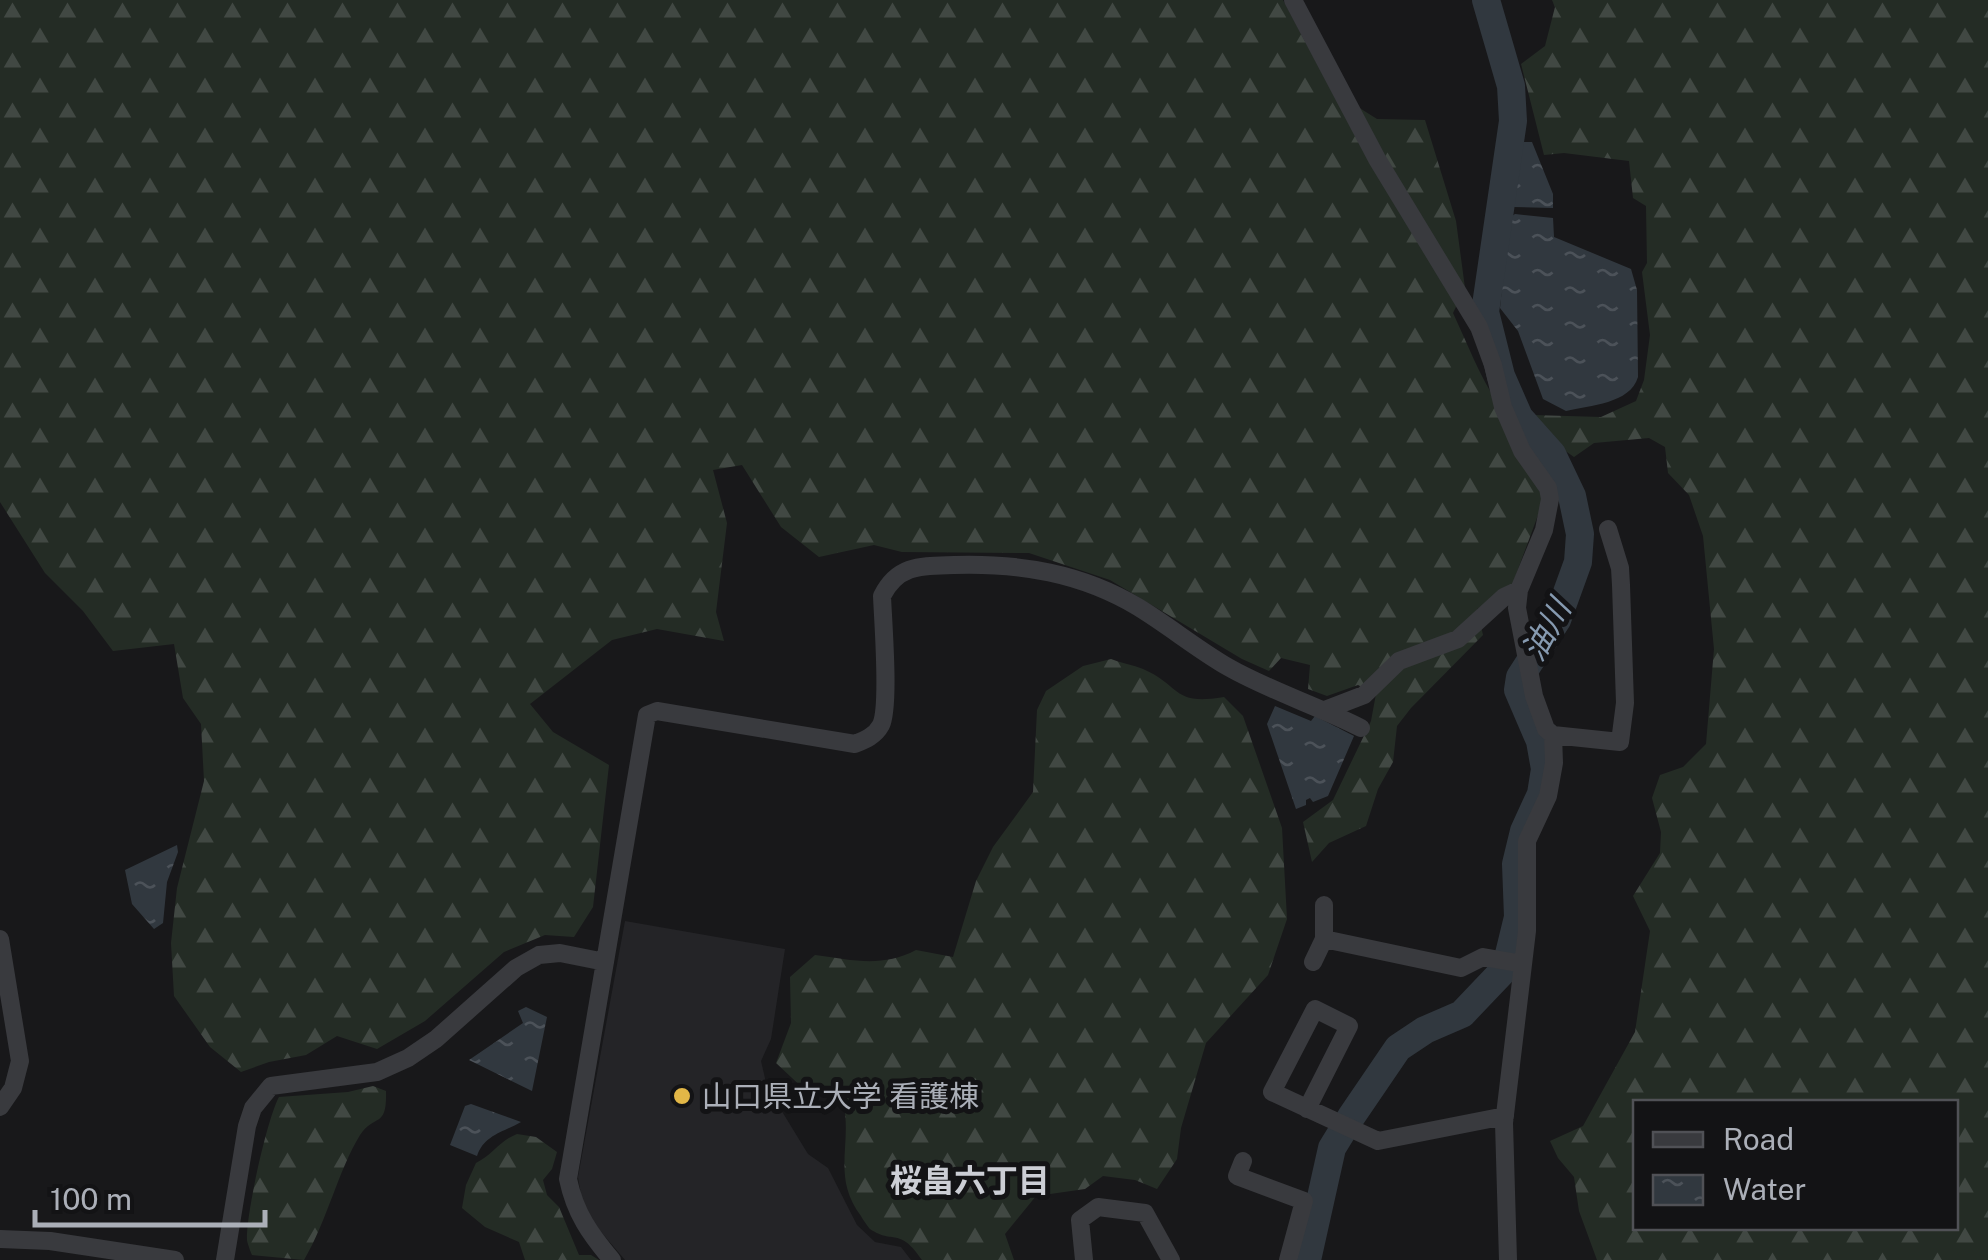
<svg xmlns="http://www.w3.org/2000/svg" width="1988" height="1260" viewBox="0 0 1988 1260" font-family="'Public Sans','Noto Sans JP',sans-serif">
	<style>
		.built { fill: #242427 }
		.forest { fill: url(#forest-firs); fill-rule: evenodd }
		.water { fill: url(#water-ripples) }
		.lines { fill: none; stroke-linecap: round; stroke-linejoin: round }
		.river { stroke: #31383f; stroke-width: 28 }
		.minor { stroke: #393a3e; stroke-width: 18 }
		.poi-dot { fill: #e2b747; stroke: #131315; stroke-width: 4 }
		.labels { text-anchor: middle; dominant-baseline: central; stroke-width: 10; stroke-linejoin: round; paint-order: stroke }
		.poi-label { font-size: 30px; fill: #abafb8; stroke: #131315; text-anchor: start }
		.water-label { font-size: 32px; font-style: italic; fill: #869ab0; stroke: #131315 }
		.neighbourhood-label { font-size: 32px; font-weight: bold; fill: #ccced5; stroke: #131315 }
	</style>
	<defs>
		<pattern id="forest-firs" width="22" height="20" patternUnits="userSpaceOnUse" patternTransform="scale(2.5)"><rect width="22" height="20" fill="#242c25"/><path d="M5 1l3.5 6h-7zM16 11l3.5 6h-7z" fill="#414843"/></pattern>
		<pattern id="water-ripples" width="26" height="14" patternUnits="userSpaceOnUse" patternTransform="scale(2.5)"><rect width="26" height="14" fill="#31383f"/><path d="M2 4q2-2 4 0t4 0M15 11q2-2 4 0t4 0" fill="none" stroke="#4c5259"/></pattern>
	</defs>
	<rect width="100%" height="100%" fill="#18181a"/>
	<path class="built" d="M 625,921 L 785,949 L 771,1039 L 761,1061 L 767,1087 L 808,1154 L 828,1168 L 857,1225 L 875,1242 L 901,1247 L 911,1260 L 625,1260 L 590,1219 L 582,1201 L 578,1177 Z"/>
	<path class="forest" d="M 0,0 L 1283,0 L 1331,90 L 1377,119 L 1425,120 L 1456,221 L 1465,288 L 1453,313 C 1467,343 1480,377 1498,404 C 1522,440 1551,454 1565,499 L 1541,507 L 1511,588 L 1477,609 L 1483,635 L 1411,708 L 1397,726 L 1393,762 L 1378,789 L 1366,826 L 1329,843 L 1312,862 L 1303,822 L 1333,800 L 1371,721 L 1376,694 L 1358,685 L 1327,696 L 1308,689 L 1310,665 L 1281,658 L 1269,671 L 1242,659 L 1110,580 L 1029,553 L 902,552 L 874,545 L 819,557 L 781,527 L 742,465 L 713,470 L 727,523 L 716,612 L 724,641 L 657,629 L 612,640 L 530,704 L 553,732 L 609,765 L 593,907 L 574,937 L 545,935 L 504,952 L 425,1021 L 377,1049 L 337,1036 L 306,1055 L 269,1062 L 241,1072 L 210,1047 L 174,996 L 171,943 L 177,888 L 204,781 L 201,724 L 183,698 L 174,644 L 113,651 L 83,611 L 45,573 L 0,502 Z
		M 1552,0 L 1988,0 L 1988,1260 L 1597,1260 L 1579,1211 L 1574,1177 L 1558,1158 L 1550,1141 L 1583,1126 L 1635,1032 L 1650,931 L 1633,896 L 1660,853 L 1661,832 L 1652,798 L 1660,775 L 1683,767 L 1706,744 L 1714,649 L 1703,536 L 1689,495 L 1668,473 L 1665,447 L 1649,438 L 1594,443 L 1574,457 L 1554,443 L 1533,415 L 1601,417 L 1636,401 L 1644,380 L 1650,335 L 1642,272 L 1647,263 L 1646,206 L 1633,198 L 1629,161 L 1564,153 L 1544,155 L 1521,64 L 1545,46 L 1555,7 ZM 1636,1102 L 1956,1102 L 1956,1228 L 1636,1228 Z
		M 1111,659 C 1121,663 1133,665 1143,669 C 1182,686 1172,706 1224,697 L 1243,716 L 1282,828 L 1287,919 L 1268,975 L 1206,1043 L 1181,1128 L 1177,1159 L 1157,1189 L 1135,1180 L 1103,1176 L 1085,1189 L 1036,1196 L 1005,1234 L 1014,1260 L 922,1260 C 899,1226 894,1245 870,1229 C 869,1228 861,1217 861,1216 C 831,1176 853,1144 843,1101 L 807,1092 L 776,1063 L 791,1023 L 790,977 L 815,955 C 852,960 882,968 916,950 L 953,957 L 976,881 L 993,847 L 1033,792 L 1037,710 L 1046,691 L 1083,666 Z
		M 373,1086 L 386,1091 C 387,1129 375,1113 360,1135 C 338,1171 327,1221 304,1260 L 252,1255 C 251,1253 247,1242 247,1240 C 246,1214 267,1119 279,1097 L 348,1092 Z
		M 517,1134 L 536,1137 L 557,1152 L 552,1169 L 543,1180 L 547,1195 L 559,1207 L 579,1255 L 591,1255 L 599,1260 L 525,1260 L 519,1242 L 485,1227 L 462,1208 L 466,1185 L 476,1163 C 493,1155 499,1141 517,1134 Z"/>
	<path class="water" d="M 1520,142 L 1532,142 L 1553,194 L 1553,208 L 1513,207 Z
		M 1515,214 L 1553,218 L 1554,237 L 1631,269 L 1637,290 L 1638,377 C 1630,404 1590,405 1566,411 L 1543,399 L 1518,331 L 1500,308 L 1509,218 Z
		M 1275,706 L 1311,721 L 1315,716 L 1354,736 L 1328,796 L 1313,802 L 1310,798 L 1306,800 L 1306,805 L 1296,809 L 1267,724 Z
		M 177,845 L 178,852 L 167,882 L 163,923 L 154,929 L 132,904 L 125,870 Z
		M 526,1007 L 547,1017 L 532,1091 L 469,1060 L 523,1023 L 518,1011 Z
		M 471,1104 L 521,1122 C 504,1132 484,1135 477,1156 L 450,1145 L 465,1106 Z"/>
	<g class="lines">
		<path class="river" d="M 1307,1260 L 1332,1148 L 1351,1117 L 1398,1048 L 1425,1030 L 1462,1014 L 1501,973 L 1509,954 L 1518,917 L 1516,864 L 1524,831 L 1541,794 L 1545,769 L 1540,741 L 1518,690 L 1520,677 L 1557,620 L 1578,562 L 1580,534 L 1572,496 L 1552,454 L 1519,417 L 1501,376 L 1485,312 L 1513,121 L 1511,86 L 1486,0"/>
		<path class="minor" d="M 1293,0 L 1377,159 L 1479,327 L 1493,365 L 1503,407 L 1522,451 L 1548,488 L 1550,499 L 1544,530 L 1519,590 L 1517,608 L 1534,696 L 1546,729 L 1553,735 L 1554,763 L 1548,796 L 1527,841 L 1527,931 L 1504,1123 L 1508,1260
			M 1325,710 L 1364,695 L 1399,661 L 1458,639 L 1504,597 L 1519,590
			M 1553,735 L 1620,742 L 1625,703 L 1621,585 L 1620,568 L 1608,529
			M 1324,905 L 1324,939 L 1461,968 L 1483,957 L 1523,964
			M 0,939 L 20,1061 L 13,1088 L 0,1107
			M 1313,962 L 1324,939
			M 1307,1109 L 1349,1026 L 1315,1009 L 1272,1092 L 1378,1141 L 1505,1116
			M 1243,1161 L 1237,1176 L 1304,1201 L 1288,1260
			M 0,1239 L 50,1241 L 175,1260
			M 225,1260 L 247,1126 L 253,1108 L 271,1086 L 377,1072 L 408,1058 L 436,1039 L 516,968 L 539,955 L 560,953 L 605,962
			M 612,1260 C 590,1234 575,1213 568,1179 L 647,715 L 657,711 L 855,744 C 865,740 875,736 881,725 C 890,706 883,622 882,596 C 898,564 922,566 954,565 C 1020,563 1081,573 1138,607 C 1169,626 1197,649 1228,667 C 1270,691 1318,706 1361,728
			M 1084,1260 L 1080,1220 L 1098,1207 L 1145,1213 L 1171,1260"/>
	</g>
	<circle class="poi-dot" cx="682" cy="1096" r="10"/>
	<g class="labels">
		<g class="poi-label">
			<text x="702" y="1096">山口県立大学 看護棟</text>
		</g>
		<g class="water-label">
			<text transform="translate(1546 630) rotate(-61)">油川</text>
		</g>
		<g class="neighbourhood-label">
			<text x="970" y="1180">桜畠六丁目</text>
		</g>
	</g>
	<rect x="1633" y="1100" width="325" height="130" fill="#131315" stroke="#505156" stroke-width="2.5"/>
	<rect x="1653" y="1132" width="50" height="15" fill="#393a3e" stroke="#505156" stroke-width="2.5"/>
	<text x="1723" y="1150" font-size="30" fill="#abafb8">Road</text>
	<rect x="1653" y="1175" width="50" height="30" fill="url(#water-ripples)" stroke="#505156" stroke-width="2.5"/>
	<text x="1723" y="1200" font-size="30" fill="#abafb8">Water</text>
	<path d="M35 1210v15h230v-15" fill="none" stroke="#abafb8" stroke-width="5"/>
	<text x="50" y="1210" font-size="30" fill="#abafb8" stroke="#131315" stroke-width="8" paint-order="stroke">100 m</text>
</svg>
